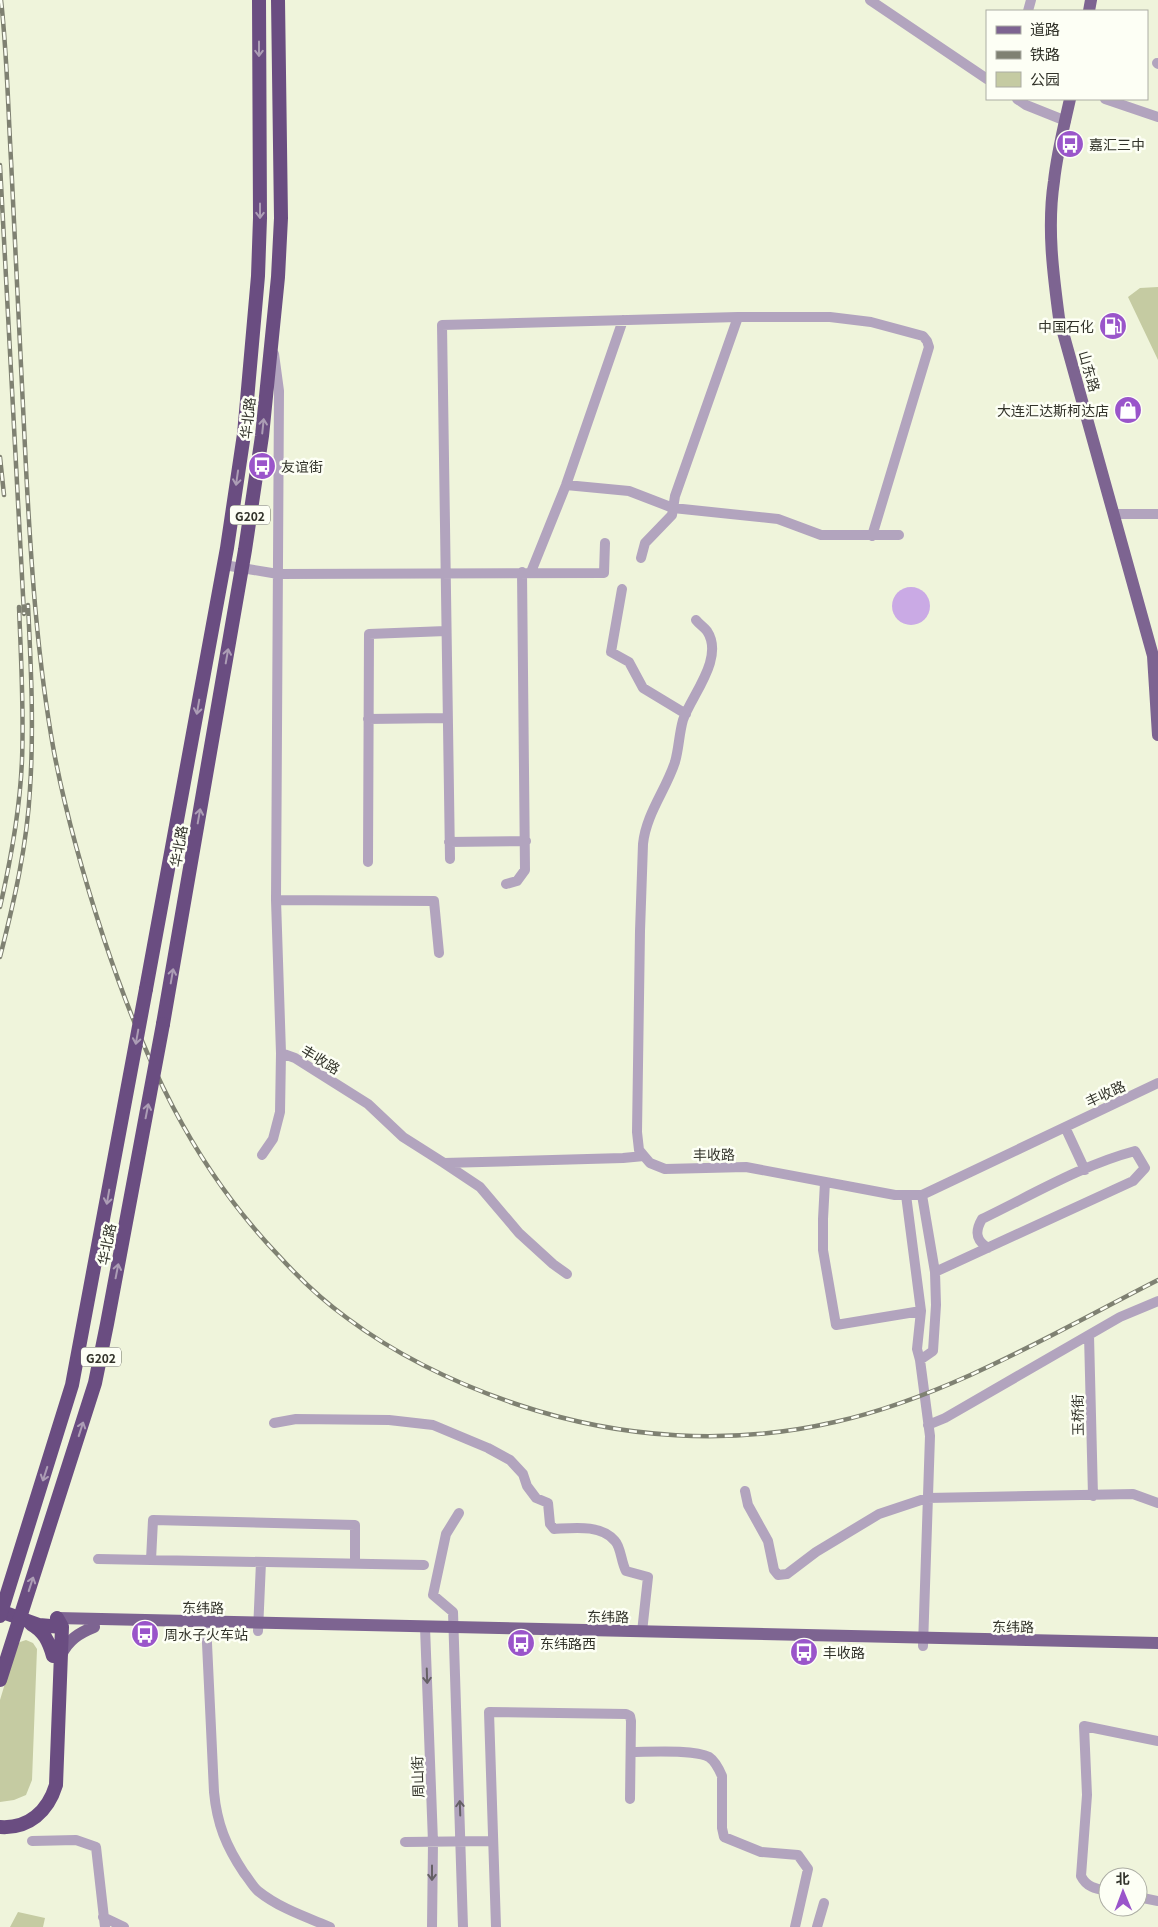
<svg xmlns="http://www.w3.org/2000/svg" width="1158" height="1927" viewBox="0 0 1158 1927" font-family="Georgia,'Noto Sans SC',serif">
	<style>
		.green { fill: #c5cba2 }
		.water { fill: #caaae5 }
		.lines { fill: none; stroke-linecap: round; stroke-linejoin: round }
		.minor { stroke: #b2a4be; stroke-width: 10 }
		.major { stroke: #7d6491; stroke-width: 12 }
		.highway { stroke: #6a4d81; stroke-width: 14 }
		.rail-casing { stroke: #7f8172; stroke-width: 4.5 }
		.rail { stroke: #fdfff5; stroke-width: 2.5; stroke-dasharray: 8; stroke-linecap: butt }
		.highway-bridge { stroke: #6a4d81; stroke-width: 14 }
		.oneway { stroke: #ac9db5 }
		.oneway2 { stroke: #656065 }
		.labels { text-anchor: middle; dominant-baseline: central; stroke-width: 5; stroke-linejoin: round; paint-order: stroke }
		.shield { fill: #fdfff5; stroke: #6f7067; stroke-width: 1 }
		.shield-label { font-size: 12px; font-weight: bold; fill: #32332a }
		.poi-label { font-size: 14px; fill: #32332a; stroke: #fdfff5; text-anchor: start }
		.street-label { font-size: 14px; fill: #32332a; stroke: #fdfff5 }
	</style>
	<rect width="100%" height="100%" fill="#eff4db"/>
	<path class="green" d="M 1158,287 L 1158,360 L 1128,297 L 1140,288 Z
		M 26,1640 L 33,1643 L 37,1649 L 32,1780 L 26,1795 L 14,1800 L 0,1802 L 0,1700 L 16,1647 L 20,1642 Z
		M 18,1912 L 45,1918 L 43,1927 L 10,1927 Z"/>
	<path class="water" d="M892 606a19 19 0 1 1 38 0a19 19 0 1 1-38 0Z"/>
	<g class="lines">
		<path class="minor" d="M 870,0 L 987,79
			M 1028,11 L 1031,0
			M 1157,63 L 1158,64
			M 1017,99 L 1026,105 L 1066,121
			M 1105,99 L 1158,117
			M 566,485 L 629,491 L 673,508 L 778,519 L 821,535 L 899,535
			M 1114,514 L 1158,514
			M 641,558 L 645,543 L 672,515 L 675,496 L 738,317
			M 224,565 L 278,574 L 604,573 L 605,543
			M 531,572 L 566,485 L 623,320
			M 622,589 L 611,652 L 629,662 L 643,688 L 686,714
			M 368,719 L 447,718
			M 449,842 L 526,841
			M 450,859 L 442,325 L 738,317 L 830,317 L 871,322 L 923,336 L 927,341 L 929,347 L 872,536
			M 368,862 L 369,634 L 446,631
			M 506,884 L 517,881 L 525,870 L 522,572
			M 276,900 L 434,901 L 439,953
			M 281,1053 L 295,1058 L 368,1104 L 403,1137 L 444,1163 L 623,1158 L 644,1156 L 650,1163 L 665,1169 L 746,1167 L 895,1195 L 922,1195 L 1158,1083
			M 1065,1127 L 1085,1170
			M 262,1155 L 273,1139 L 280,1112 L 281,1053 L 276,900 L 279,391 L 274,354
			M 644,1156 L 639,1150 L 637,1132 L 640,931 L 643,844 C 646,814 666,790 675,762 C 679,748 679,734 683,720 C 691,696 725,658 707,631 C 704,627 699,624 696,620
			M 444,1163 L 480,1187 L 519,1233 L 553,1264 L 567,1274
			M 825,1182 L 823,1219 L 823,1250 L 836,1325 L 921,1311
			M 906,1195 L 921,1311 L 917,1349 L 920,1360 L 933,1351 L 936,1305 L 935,1272 L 922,1195
			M 935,1272 L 1133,1181 L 1145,1168 L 1135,1151 C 1082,1165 1032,1195 982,1219 C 975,1231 975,1240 988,1248
			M 1089,1335 L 1093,1496
			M 920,1360 L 930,1436 L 923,1646
			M 274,1423 L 296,1419 L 389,1420 L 433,1425 L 488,1448 L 510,1460 L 523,1474 L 527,1486 L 536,1498 L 548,1503 L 550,1524 L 554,1529 C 573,1528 601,1524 615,1541 C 621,1547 621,1562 626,1571 L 648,1577 L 642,1632
			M 928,1425 L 945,1418 L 1120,1317 L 1158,1301
			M 745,1491 L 748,1505 L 768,1541 L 774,1570 L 778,1575 L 787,1574 L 816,1552 L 879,1514 L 927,1498 L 1133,1494 L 1158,1503
			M 459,1513 L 446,1534 L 433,1595 L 453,1612 L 463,1927
			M 98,1559 L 424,1565
			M 151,1560 L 153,1520 L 355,1525 L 355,1564
			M 206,1622 L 214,1792 C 217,1824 226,1846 244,1873 C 249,1879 253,1887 258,1891 C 279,1908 306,1917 330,1927
			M 425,1627 L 433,1842 L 432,1927
			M 258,1631 L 261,1562
			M 631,1752 C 649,1752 694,1749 709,1757 C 715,1761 719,1769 722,1776 L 722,1828 L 724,1837 L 761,1852 L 798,1855 L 808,1869 L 795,1927
			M 32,1841 L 76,1840 L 96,1847 L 105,1927
			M 405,1842 L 492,1841
			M 1108,1891 C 1097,1889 1087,1888 1081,1876 L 1087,1795 L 1084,1726 L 1158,1741
			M 1138,1897 L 1158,1901
			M 103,1917 L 124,1927
			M 496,1927 L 489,1712 L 626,1714 L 630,1716 L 631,1721 L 630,1799
			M 817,1927 L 824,1903"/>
		<path class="major" d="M 1089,11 L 1091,0
			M 1070,99 C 1064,126 1057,153 1054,181 C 1047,227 1053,273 1059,318 L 1153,656 L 1158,735
			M 57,1618 L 1158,1643
			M 61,1655 C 68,1640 79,1633 94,1627"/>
		<path class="highway" d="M 146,989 L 227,548 L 244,434 L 258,276 L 260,218 L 259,0
			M 163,1024 L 245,550 L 262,436 L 278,277 L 281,218 L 278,0
			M 0,1611 L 39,1625 L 62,1627
			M 31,1624 C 44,1631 49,1642 53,1656
			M 0,1827 C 29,1829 48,1811 56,1785 L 62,1627 L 57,1618"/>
		<g class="rail-casing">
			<path id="rail" d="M 1,0 C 7,53 8,107 11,160 C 16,262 21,365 26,468 C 31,563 37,658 54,752 C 66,815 84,878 104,939 C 144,1059 191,1164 279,1256 C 300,1279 322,1300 347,1318 C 398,1356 459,1385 519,1405 C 621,1439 730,1446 835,1422 C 947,1397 1056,1332 1158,1280
				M 0,165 L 24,614
				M 0,457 L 4,495
				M 0,907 C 11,859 20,810 22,760 C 24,709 21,658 19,607
				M 0,957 C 14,902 27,846 30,789 C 34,728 31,666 28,605"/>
		</g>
		<use href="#rail" class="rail"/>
		<path class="highway-bridge" d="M 0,1616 L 72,1385 L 146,989
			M 0,1680 L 95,1383 L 107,1324 L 163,1024"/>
	</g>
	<defs><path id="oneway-shaft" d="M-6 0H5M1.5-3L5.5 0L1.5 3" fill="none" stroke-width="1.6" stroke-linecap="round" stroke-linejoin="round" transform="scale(1.25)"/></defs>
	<g class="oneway">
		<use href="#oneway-shaft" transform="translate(259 49) rotate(90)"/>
		<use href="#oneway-shaft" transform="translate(260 211) rotate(90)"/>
		<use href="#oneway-shaft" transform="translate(263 426) rotate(-84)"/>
		<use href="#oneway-shaft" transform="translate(237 478) rotate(98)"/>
		<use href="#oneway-shaft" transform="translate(227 656) rotate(-80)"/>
		<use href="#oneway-shaft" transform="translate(198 707) rotate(100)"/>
		<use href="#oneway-shaft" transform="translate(199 816) rotate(-80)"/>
		<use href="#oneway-shaft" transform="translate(172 976) rotate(-80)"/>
		<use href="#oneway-shaft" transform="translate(137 1037) rotate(100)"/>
		<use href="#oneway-shaft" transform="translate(147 1111) rotate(-79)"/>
		<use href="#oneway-shaft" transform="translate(108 1197) rotate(100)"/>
		<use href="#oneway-shaft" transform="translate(117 1271) rotate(-79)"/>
		<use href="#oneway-shaft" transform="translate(81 1429) rotate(-72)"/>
		<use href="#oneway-shaft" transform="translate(45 1474) rotate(108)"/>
		<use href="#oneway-shaft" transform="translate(31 1584) rotate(-72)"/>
	</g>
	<g class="oneway2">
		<use href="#oneway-shaft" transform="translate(427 1676) rotate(88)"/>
		<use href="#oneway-shaft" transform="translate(460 1808) rotate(-92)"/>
		<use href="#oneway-shaft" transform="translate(432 1873) rotate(90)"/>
	</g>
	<defs>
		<g id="bus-disc" transform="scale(1.4375)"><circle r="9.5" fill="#9a55ca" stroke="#fdfff5"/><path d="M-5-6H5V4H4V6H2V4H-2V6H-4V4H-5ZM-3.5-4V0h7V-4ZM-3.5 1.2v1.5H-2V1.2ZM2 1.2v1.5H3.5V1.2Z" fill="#fff"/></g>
		<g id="fuel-disc" transform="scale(1.4375)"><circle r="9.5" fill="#9a55ca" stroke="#fdfff5"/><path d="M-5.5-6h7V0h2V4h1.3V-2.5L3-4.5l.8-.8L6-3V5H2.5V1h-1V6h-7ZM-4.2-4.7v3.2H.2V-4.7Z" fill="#fff"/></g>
		<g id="shop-disc" transform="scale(1.4375)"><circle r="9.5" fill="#9a55ca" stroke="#fdfff5"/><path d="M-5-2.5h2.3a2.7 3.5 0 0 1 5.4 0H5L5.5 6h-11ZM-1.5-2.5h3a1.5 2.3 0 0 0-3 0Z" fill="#fff"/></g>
	</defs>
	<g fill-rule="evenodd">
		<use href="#bus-disc" x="1070" y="144"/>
		<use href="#fuel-disc" x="1113" y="326"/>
		<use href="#shop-disc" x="1128" y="410"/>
		<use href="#bus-disc" x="262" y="466"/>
		<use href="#bus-disc" x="145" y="1634"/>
		<use href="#bus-disc" x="521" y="1643"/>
		<use href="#bus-disc" x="804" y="1652"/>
	</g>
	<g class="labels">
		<g class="shield">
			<rect x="230" y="505.5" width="40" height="19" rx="4"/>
			<rect x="81" y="1347.5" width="40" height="19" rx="4"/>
		</g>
		<g class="shield-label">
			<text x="250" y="515">G202</text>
			<text x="101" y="1357">G202</text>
		</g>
		<g class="poi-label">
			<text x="1089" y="144">嘉汇三中</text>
			<text x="1094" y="326" text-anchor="end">中国石化</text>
			<text x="1109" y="410" text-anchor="end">大连汇达斯柯达店</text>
			<text x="281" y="466">友谊街</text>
			<text x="164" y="1634">周水子火车站</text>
			<text x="540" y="1643">东纬路西</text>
			<text x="823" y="1652">丰收路</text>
		</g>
		<g class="street-label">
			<text transform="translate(1090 371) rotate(74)">山东路</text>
			<text transform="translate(247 418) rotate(-84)">华北路</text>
			<text transform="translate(178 846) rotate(-80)">华北路</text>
			<text transform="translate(321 1059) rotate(31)">丰收路</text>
			<text transform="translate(1105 1093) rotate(-25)">丰收路</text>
			<text transform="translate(714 1154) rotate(-1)">丰收路</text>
			<text transform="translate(106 1244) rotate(-79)">华北路</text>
			<text transform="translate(1077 1415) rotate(-91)">玉桥街</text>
			<text transform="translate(203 1607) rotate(1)">东纬路</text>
			<text transform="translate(608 1616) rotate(1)">东纬路</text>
			<text transform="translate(1013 1626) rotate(1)">东纬路</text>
			<text transform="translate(417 1777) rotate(-92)">周山街</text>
		</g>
	</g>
	<rect x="986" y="10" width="162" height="90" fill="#fdfff5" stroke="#acada4"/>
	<rect x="996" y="26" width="25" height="8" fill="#7d6491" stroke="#acada4"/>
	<text x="1030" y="35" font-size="15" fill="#32332a">道路</text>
	<rect x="996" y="51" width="25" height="8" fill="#7f8172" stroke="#acada4"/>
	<text x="1030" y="60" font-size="15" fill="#32332a">铁路</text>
	<rect x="996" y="72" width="25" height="15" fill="#c5cba2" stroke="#acada4"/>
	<text x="1030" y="85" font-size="15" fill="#32332a">公园</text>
	<g transform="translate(1123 1892) rotate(359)"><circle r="24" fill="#fdfff5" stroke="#acada4"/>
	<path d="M0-4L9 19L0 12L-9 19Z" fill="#9a55ca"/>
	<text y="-8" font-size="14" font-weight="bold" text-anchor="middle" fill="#32332a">北</text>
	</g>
</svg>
